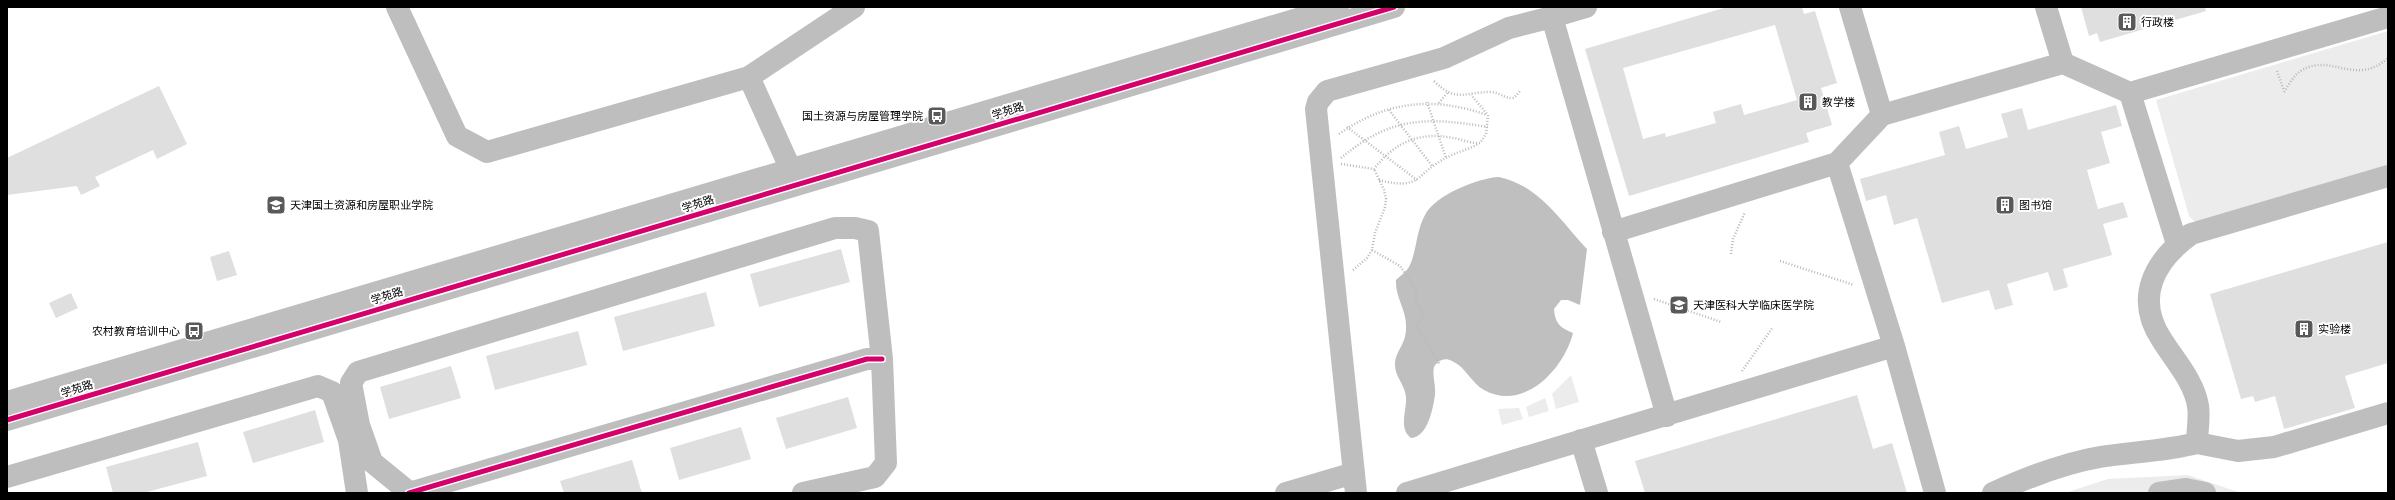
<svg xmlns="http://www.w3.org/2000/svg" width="2395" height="500" viewBox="0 0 2395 500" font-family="Raleway,'Noto Sans SC',sans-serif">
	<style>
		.green { fill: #ececec }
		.water { fill: #bfbfbf }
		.building { fill: #dfdfdf; fill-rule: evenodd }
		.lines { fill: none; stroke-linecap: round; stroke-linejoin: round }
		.path { stroke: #b9b9b9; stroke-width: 2.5; stroke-dasharray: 1 2; stroke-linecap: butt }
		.minor { stroke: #bebebe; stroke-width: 22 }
		.cycleway-casing { stroke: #fff; stroke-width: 8 }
		.cycleway { stroke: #d6006c; stroke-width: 5 }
		.labels { text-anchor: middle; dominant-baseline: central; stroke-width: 4; stroke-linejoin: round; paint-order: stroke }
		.poi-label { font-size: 11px; fill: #000; stroke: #fff; text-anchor: start }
		.street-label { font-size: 11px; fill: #000; stroke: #fff }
	</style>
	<rect width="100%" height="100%" fill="#fff"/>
	<path class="green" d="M 2388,31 L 2388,168 L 2195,222 L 2189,216 L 2156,100 Z
		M 1571,375 L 1579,402 L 1556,409 L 1552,394 Z
		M 1545,398 L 1549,411 L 1529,417 L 1526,407 Z
		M 1519,408 L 1523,419 L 1502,425 L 1498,409 Z
		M 2188,475 L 2241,493 L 2065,493 L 2108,479 Z"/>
	<path class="water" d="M 1499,177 C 1540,186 1560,220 1587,249 L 1580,305 L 1568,300 L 1561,300 L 1554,309 C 1555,323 1560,328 1573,333 C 1564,369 1524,412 1484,390 C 1471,383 1466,367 1452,361 C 1445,357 1438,360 1434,367 C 1432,376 1436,385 1435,395 C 1433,408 1428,437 1411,438 C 1398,428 1407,411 1406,397 C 1405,384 1394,376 1395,363 C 1397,348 1407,344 1406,325 C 1406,309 1395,297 1396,280 C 1400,276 1406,272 1409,267 C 1417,251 1416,231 1425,215 C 1435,195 1478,178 1499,177 Z"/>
	<path class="building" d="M 1727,7 L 1802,7 L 1804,14 L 1815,11 L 1837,83 L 1821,88 L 1832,125 L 1806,133 L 1809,142 L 1629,196 L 1585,49 ZM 1775,25 L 1797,100 L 1744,115 L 1741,104 L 1713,112 L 1716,123 L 1666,137 L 1665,133 L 1643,139 L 1623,68 Z
		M 2081,7 L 2205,7 L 2206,11 L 2100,42 L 2097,33 L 2089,36 Z
		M 159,86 L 187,144 L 157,159 L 153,150 L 95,177 L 100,186 L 81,195 L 77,186 L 7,195 L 7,158 Z
		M 2116,105 L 2122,126 L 2101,132 L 2110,163 L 2087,170 L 2098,209 L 2123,202 L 2128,217 L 2103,224 L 2112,255 L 2063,269 L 2068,287 L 2054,291 L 2048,272 L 2007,284 L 2013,305 L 1995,310 L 1989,290 L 1942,303 L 1917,218 L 1894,225 L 1886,195 L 1866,201 L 1860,179 L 1945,155 L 1939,132 L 1959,126 L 1966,149 L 2008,137 L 2001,114 L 2022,108 L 2028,130 Z
		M 2388,242 L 2388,363 L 2345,376 L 2355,408 L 2284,429 L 2275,396 L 2255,402 L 2253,396 L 2241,399 L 2210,294 Z
		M 841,249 L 850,282 L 759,307 L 750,274 Z
		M 229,251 L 237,275 L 217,281 L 210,257 Z
		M 706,292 L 715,326 L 623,351 L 614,317 Z
		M 71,293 L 78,308 L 56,318 L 49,303 Z
		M 578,331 L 587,365 L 495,390 L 486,356 Z
		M 451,366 L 461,398 L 389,419 L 380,387 Z
		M 1857,395 L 1873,449 L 1892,443 L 1907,493 L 1645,493 L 1635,461 Z
		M 848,397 L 857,428 L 786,449 L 776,418 Z
		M 315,410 L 324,442 L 253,463 L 243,432 Z
		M 741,427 L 751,459 L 679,480 L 670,448 Z
		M 198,442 L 207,476 L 143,493 L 113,493 L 106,467 Z
		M 632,460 L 642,493 L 564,493 L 560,481 Z"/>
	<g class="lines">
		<path class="path" d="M 2277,71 L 2284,91
			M 1434,81 C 1456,103 1465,92 1490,92 C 1500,92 1504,99 1514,98 L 1521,90
			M 2284,92 C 2289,84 2294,75 2302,70 C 2332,53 2355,87 2388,58
			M 1427,102 L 1446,158
			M 1439,103 L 1448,92
			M 1389,110 L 1433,167
			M 1347,127 L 1417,180
			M 1339,134 C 1386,101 1433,96 1487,115
			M 1341,158 C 1391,116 1427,117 1488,127
			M 1341,164 L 1374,169 C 1394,143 1419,131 1453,138 C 1461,139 1472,144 1480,143 L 1486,134 L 1488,115 L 1471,95
			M 1379,180 C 1421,191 1415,174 1446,158 C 1456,152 1468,150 1478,144
			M 1372,250 L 1400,266 L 1416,289 L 1415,299 L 1424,315 L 1417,326 L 1440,365
			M 1731,254 L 1733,239 L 1745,212
			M 1780,261 L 1854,285
			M 1353,270 L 1367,258 L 1372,250 L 1375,233 L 1385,207 L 1386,199 L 1384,190 L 1374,169
			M 1654,299 L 1721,322
			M 1742,371 L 1773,327"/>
		<path class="minor" d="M 397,7 L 457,136 L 487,152 L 749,77 L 854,7
			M 1586,7 L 1552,17 L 1667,416
			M 1850,7 L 1882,115 L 2063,63 L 2046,7
			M 2063,63 L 2130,93 L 2177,244
			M 749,77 L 791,170
			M 2130,93 L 2388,17
			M 1837,163 L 1894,346 L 1935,493
			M 1613,232 L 1837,163 L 1882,115
			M 7,402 L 1338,7
			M 7,420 L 1394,7
			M 1581,440 L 1597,493
			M 2197,443 L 2238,451 L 2274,447 L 2388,413
			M 7,477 L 318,386 L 332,392 L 349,440 L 357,493
			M 409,493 L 867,359 L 882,359
			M 410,493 L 372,462 L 359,425 L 351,383 L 358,372 L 835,228 L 855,228 L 868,231 L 882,359 L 886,463 L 875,477 L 803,493
			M 1286,493 L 1354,473
			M 1356,493 L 1316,109 L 1318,102 L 1327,91 L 1444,58 L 1509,28 L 1552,17
			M 1407,493 L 1894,346
			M 1993,493 C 2026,478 2064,463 2100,457 C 2133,452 2165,451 2197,443 C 2197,432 2200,417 2198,406 C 2194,381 2175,361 2162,340 C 2134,298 2154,261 2191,234 L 2388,176
			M 2159,493 L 2186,489 L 2205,493"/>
		<g class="cycleway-casing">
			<path id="cycleway" d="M 7,420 L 1394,7
				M 409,493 L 867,359 L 882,359"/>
		</g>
		<use href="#cycleway" class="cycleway"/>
	</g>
	<defs>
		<g id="building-square" transform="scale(1)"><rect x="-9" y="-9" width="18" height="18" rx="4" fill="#595959" stroke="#fff"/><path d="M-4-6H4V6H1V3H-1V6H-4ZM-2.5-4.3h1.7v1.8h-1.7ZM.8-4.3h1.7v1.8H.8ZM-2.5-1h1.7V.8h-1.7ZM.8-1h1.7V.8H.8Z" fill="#fff"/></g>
		<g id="bus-square" transform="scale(1)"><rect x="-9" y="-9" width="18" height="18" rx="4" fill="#595959" stroke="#fff"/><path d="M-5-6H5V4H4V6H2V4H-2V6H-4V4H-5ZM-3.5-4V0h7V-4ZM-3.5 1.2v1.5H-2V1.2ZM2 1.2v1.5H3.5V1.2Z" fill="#fff"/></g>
		<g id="university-square" transform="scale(1)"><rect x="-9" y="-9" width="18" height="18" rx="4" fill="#595959" stroke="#fff"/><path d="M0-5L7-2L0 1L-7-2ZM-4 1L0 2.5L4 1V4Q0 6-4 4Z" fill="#fff"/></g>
	</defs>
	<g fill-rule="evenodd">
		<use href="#building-square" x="2127" y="22"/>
		<use href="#building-square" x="1808" y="102"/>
		<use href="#bus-square" x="937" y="116"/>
		<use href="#university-square" x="276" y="205"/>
		<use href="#building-square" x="2005" y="205"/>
		<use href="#university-square" x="1679" y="305"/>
		<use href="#building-square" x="2304" y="329"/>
		<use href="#bus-square" x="194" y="331"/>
	</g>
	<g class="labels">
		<g class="poi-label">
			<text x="2141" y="22">行政楼</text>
			<text x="1822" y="102">教学楼</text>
			<text x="923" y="116" text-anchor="end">国土资源与房屋管理学院</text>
			<text x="290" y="205">天津国土资源和房屋职业学院</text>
			<text x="2019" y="205">图书馆</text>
			<text x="1693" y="305">天津医科大学临床医学院</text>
			<text x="2318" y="329">实验楼</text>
			<text x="180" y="331" text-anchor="end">农村教育培训中心</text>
		</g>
		<g class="street-label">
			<text transform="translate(1008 111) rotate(-17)">学苑路</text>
			<text transform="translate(698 204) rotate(-17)">学苑路</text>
			<text transform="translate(387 296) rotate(-17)">学苑路</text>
			<text transform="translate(77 389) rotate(-17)">学苑路</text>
		</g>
	</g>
	<rect width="2395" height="500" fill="none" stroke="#000000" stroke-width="16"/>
</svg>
